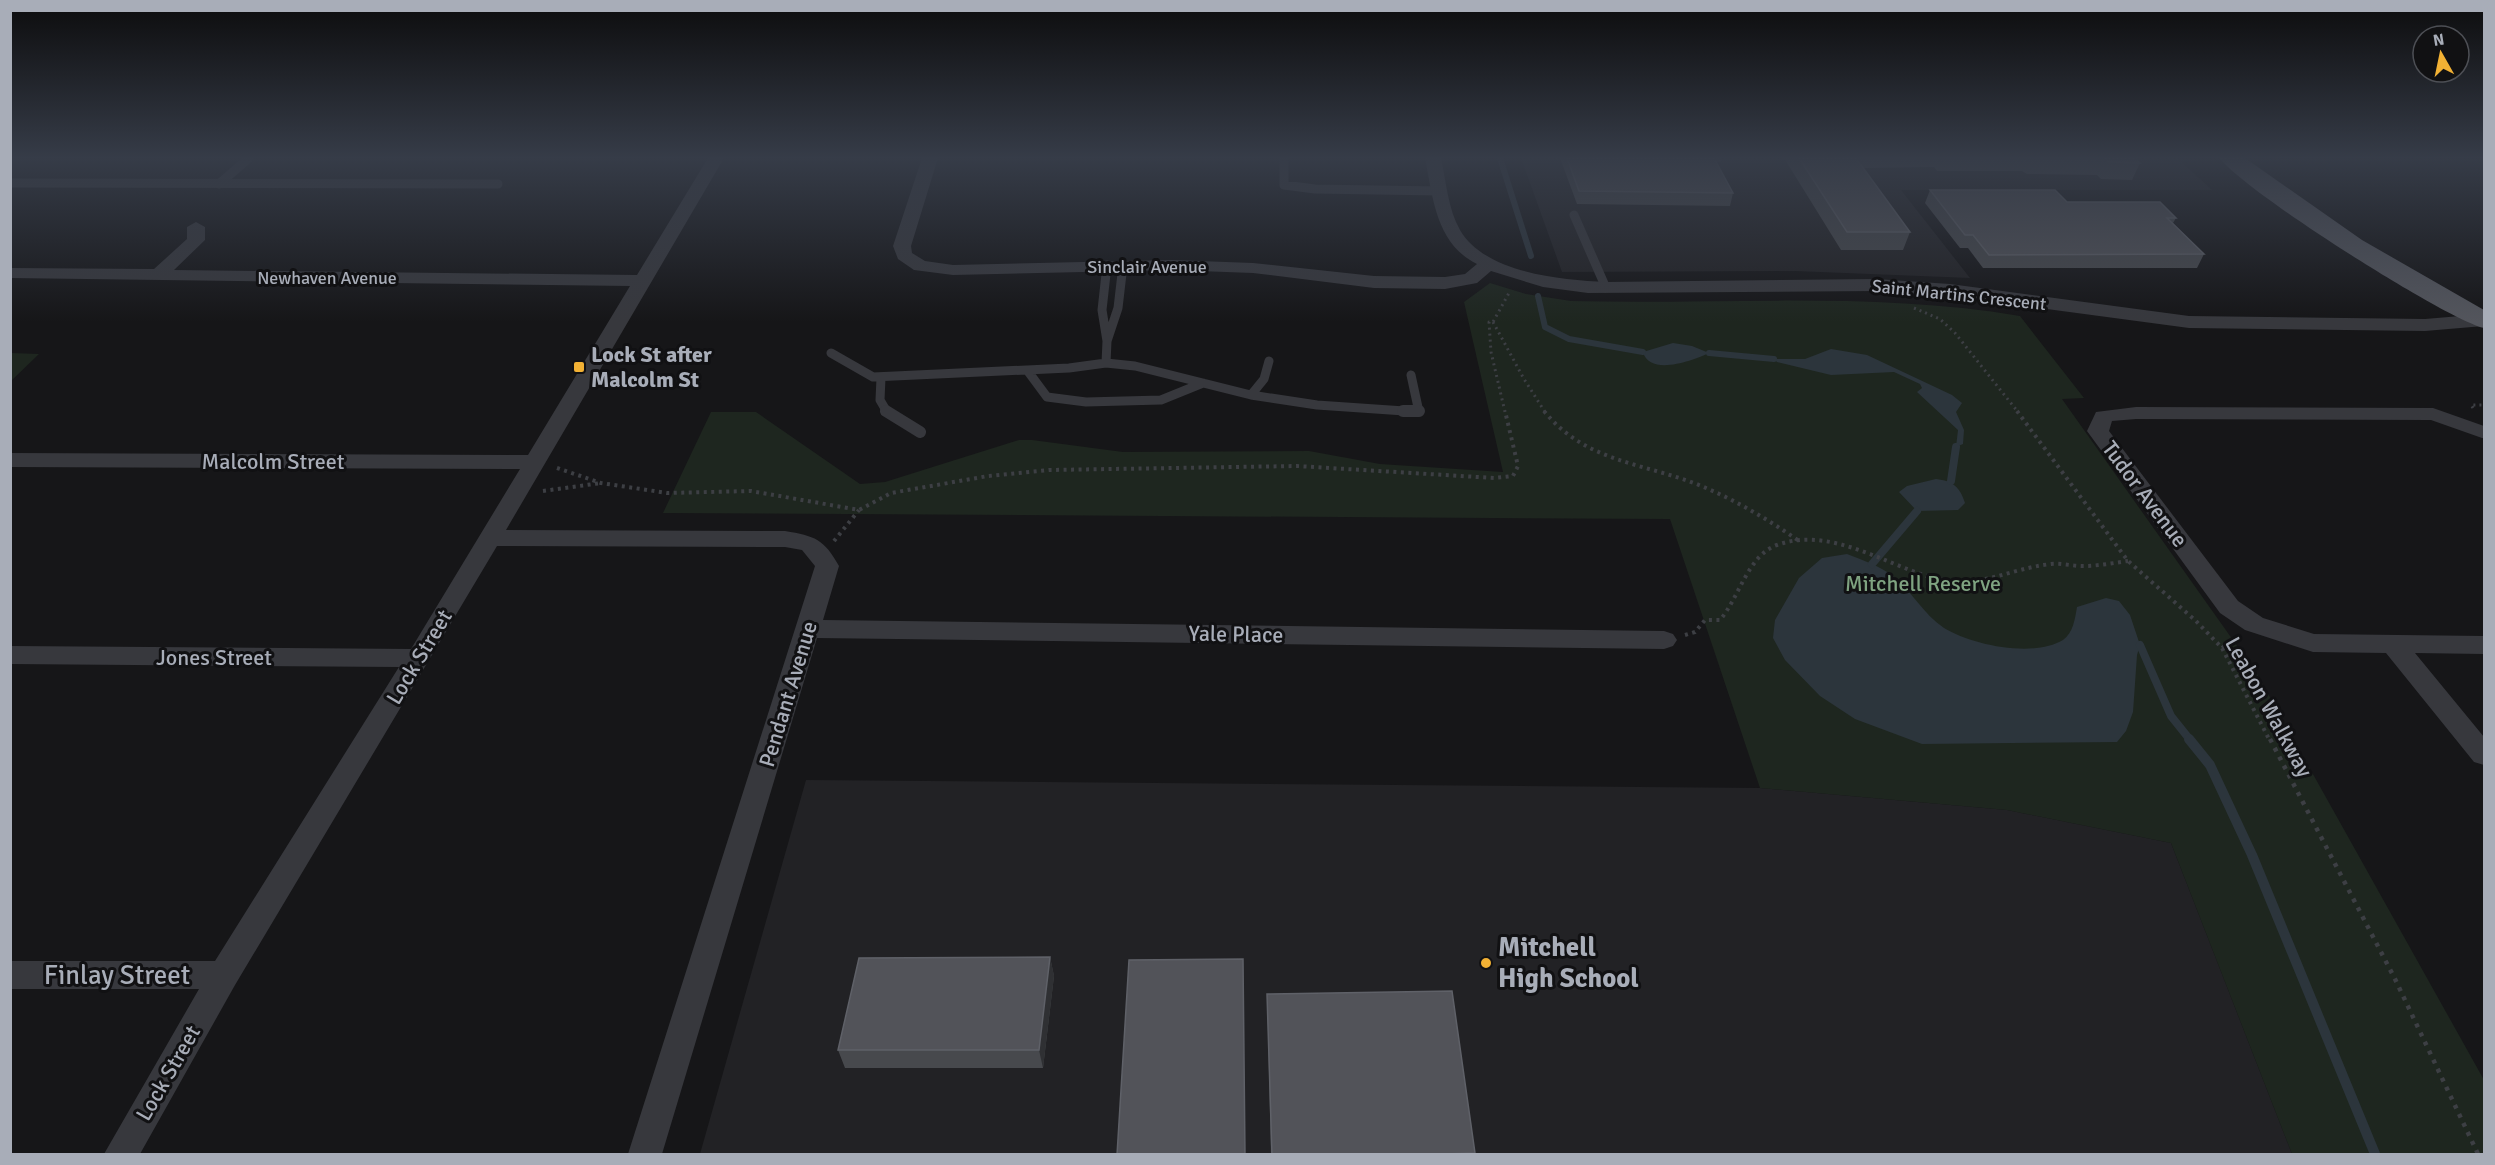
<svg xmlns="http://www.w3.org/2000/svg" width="2495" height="1165" viewBox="0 0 2495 1165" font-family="Signika,sans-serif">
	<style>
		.built { fill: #222225 }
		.green { fill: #1e261f }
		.water { fill: #2c353c }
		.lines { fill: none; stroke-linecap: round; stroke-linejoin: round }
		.stream-far2 { stroke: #2c353c; stroke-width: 6 }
		.stream-far1 { stroke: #2c353c; stroke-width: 8 }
		.stream { stroke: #2c353c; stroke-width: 10 }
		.path-far2 { stroke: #3d3f44; stroke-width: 3; stroke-dasharray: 2 4; stroke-linecap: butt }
		.path-far1 { stroke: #3d3f44; stroke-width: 4; stroke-dasharray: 3 4.5; stroke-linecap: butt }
		.path { stroke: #3d3f44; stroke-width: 4.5; stroke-dasharray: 4 6; stroke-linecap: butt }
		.lane-far1 { stroke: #37383d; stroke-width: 9 }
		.lane { stroke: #37383d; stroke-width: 12 }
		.street { fill: #37383d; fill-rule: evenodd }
		.primary { fill: #53555c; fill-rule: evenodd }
		.wall { fill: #47494d }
		.shaded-wall { fill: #2f3033 }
		.building { fill: #525359; stroke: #5f6168; stroke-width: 1.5 }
		.poi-dot { fill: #f2b134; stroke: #111113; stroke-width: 2 }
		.labels { text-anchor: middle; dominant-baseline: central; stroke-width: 6; stroke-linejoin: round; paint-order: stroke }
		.far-street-label { font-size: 18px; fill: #a8adb8; stroke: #111113 }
		.poi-label { font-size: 22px; font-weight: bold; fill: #a8adb8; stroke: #111113; text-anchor: start }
		.street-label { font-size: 22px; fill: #a8adb8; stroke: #111113 }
		.park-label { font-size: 22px; fill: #7fa381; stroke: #111113 }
		.near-poi-label { font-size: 27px; font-weight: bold; fill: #a8adb8; stroke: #111113; text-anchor: start }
		.near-street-label { font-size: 27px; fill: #a8adb8; stroke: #111113 }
	</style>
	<rect width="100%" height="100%" fill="#161618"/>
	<path class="built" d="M 1521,158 L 2177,158 L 2212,190 L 1901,190 L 1970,278 L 1795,271 L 1562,272 Z
		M 806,780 L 1760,788 L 2007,810 L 2171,843 L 2292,1154 L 700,1154 Z"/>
	<path class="green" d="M 1490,283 L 1526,294 L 1571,301 C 1721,305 1871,291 2020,316 L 2084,398 L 2062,399 L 2257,674 L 2484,1080 L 2484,1154 L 2292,1154 L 2171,843 L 2007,810 L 1760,788 L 1670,519 L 663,513 L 711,412 L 756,412 L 860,484 L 885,482 L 1019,440 L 1032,440 L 1123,452 L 1309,451 L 1380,464 L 1503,472 L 1464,302 Z
		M 11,353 L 39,354 L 11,381 Z"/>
	<path class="water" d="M 1673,343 L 1692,346 L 1709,353 C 1694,360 1650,377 1643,352 Z
		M 1831,349 L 1867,355 L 1952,395 L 1962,403 L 1956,412 L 1964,430 L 1963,444 L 1956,447 L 1958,430 L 1917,392 L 1922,388 L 1920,384 L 1894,372 L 1831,375 L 1777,362 L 1774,359 L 1805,359 Z
		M 1936,479 C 1953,481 1960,487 1965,503 L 1958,510 L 1917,511 L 1899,492 L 1907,486 Z
		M 1847,554 C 1862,560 1880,566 1893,576 C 1911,590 1923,614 1944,628 C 1972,645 2033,658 2063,640 C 2073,633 2075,619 2077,607 L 2106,598 L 2119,601 L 2130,615 L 2140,645 L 2137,655 L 2133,712 L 2126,731 L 2117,742 L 1922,744 L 1855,719 L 1820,696 L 1785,660 L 1773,638 L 1775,620 L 1799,578 L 1822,558 Z"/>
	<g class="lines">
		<path class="stream-far2" d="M 1500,158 L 1531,256
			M 1538,296 L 1545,327 L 1569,339 L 1643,352
			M 1709,353 L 1774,359"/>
		<path class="stream-far1" d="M 1951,481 L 1956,447
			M 1872,564 L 1917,511
			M 2140,645 L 2171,716 L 2191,741"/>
		<path class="stream" d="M 2189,739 L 2210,765 L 2252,855 L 2375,1154"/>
		<path class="path-far2" d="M 1914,308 L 1940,319 L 1955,333 L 2018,412
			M 1493,322 L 1524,379 L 1545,412
			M 2473,408 L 2471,405 L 2484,405
			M 1505,412 L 1491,352 L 1489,322 L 1493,322 L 1510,291"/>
		<path class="path-far1" d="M 1544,411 C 1583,460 1640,463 1694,483 C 1732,498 1766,518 1799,541
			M 2017,411 L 2128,561 L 2196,621 L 2222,648 L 2270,741
			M 557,468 L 601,483 L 667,493 L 751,491 L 859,510 L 891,493 L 988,476 L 1049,470 L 1297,466 L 1494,478 L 1513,476 L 1518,466 L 1505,411
			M 543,491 L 601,483
			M 834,541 L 859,510
			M 1685,635 L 1695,632 L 1705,620 L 1720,620 C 1739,598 1748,555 1777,545 C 1828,526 1883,563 1930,577 C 1978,591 2006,569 2051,564 C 2061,563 2072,566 2083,566 C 2098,566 2113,563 2128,561
			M 2222,648 L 2236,638"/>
		<path class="path" d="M 2270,739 L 2395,979 L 2478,1154"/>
		<path class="lane-far1" d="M 1284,158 L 1284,185 L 1315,189 L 1440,191
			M 10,183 L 498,184
			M 219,184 L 249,158
			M 1574,215 L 1606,288
			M 1107,341 L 1118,308 L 1123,265
			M 831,353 L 873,377 L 1069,368 L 1106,363 L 1135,366 L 1251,395 L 1317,405 L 1419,412 L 1411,375
			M 1106,363 L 1107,341 L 1102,310 L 1107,265
			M 1027,370 L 1047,397 L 1086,402 L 1161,400 L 1203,383
			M 881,378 L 880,400 L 887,412
			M 1251,395 L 1264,379 L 1269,361"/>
		<path class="lane" d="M 886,411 L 920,432
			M 1403,411 L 1419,411"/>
		<path class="street" d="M 708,158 L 724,158 L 506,530 L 785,531 C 815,536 824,539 839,566 L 823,620 L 1664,631 L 1673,634 L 1677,640 L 1673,646 L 1664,649 L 817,638 L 662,1154 L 628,1154 L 815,566 L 802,550 L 785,547 L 497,546 L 235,985 L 140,1154 L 104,1154 L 199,989 L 10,989 L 10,961 L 215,961 L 399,667 L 10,664 L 10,646 L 411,649 L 520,469 L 10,467 L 10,453 L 528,455 L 630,286 L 10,278 L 10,268 L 154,269 L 187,239 L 187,227 L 196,222 L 205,227 L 205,240 L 174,270 L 637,275 Z
			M 922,158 L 938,158 L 911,246 L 912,253 L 925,261 L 953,265 L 1172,260 L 1253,263 L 1374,276 L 1445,277 L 1465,274 L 1477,264 C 1436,244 1433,198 1425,158 L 1441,158 C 1446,181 1448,209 1460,230 C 1485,273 1561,280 1606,282 L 1876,279 L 1950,284 L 2189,316 L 2425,319 L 2484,314 L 2484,326 L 2425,331 L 2189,328 L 1950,296 L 1876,291 L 1588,293 L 1543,287 L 1491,271 L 1477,283 L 1445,289 L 1374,288 L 1253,273 L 1172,270 L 953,275 L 914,270 L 898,259 L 893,246 Z
			M 2136,407 L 2433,408 L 2484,426 L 2484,438 L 2482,438 L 2431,420 L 2136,419 L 2112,421 L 2109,431 L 2238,601 L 2263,618 L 2314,634 L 2484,636 L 2484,654 L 2415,653 L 2484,737 L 2484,765 L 2474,762 L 2386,653 L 2313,652 L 2245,630 L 2220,613 L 2087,431 L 2096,412 Z"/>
		<path class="primary" d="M 2220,158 L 2245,158 L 2362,240 L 2484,310 L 2484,328 C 2447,320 2242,190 2220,158 Z"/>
	</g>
	<path class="wall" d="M 1560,158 L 1721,158 L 1721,162 L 1716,162 L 1733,193 L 1730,206 L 1577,204 Z
		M 1784,158 L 2134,158 L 2140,163 L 2132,180 L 2101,179 L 2097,175 L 2027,174 L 2022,171 L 1937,171 L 1934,167 L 1863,168 L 1910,232 L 1903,250 L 1841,250 Z
		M 1930,190 L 2067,202 L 2176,218 L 2173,223 L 2204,254 L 2197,268 L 1983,268 L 1968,248 L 1960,248 L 1925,203 Z
		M 1050,957 L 1054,976 L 1043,1068 L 845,1068 L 838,1050 Z
		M 1267,994 L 1475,1153 L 1475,1155 L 1271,1155 Z"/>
	<path class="shaded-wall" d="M 1050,957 L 1054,976 L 1043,1068 L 1039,1050 Z"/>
	<path class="building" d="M 1567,158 L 1714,158 L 1733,193 L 1579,191 Z
		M 1799,158 L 1856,158 L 1910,232 L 1847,232 Z
		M 2105,158 L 2134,158 L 2140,163 L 2109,162 Z
		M 1930,190 L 2055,190 L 2067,202 L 2160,202 L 2176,218 L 2167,218 L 2204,254 L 1989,255 L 1973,235 L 1965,235 Z
		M 1050,957 L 1039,1050 L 838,1050 L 859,958 Z
		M 1243,959 L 1245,1155 L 1117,1155 L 1129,960 Z
		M 1452,991 L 1475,1153 L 1412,1155 L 1272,1155 L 1267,994 Z"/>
	<linearGradient id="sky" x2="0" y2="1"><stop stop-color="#0c0c0d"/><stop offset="0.49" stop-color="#363c48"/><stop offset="1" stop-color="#363c48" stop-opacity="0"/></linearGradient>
	<rect width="2495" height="322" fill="url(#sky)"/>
	<g class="poi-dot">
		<rect x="573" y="361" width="12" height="12" rx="3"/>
		<circle cx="1486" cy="963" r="6"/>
	</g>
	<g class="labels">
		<g class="far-street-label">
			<text x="1147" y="267">Sinclair Avenue</text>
			<text x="327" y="278">Newhaven Avenue</text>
			<text transform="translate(1959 295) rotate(6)">Saint Martins Crescent</text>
		</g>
		<g class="poi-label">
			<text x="591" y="354">Lock St after<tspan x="591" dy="25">Malcolm St</tspan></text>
		</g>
		<g class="street-label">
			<text x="273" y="461">Malcolm Street</text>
			<text transform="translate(2145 494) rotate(53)">Tudor Avenue</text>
			<text transform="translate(1236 634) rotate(1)">Yale Place</text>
			<text x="214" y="657">Jones Street</text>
			<text transform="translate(419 657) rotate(-59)">Lock Street</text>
			<text transform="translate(788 694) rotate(-73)">Pendant Avenue</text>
			<text transform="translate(2269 707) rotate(61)">Leabon Walkway</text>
			<text transform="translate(168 1073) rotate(-60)">Lock Street</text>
		</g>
		<g class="park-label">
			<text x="1923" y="583">Mitchell Reserve</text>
		</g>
		<g class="near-poi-label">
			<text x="1498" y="947">Mitchell<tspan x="1498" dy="31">High School</tspan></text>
		</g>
		<g class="near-street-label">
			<text x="117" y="975">Finlay Street</text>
		</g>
	</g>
	<rect width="2495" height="1165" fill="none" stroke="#a8adb8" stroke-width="24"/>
	<g transform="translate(2441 54) rotate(351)"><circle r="28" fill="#111113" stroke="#4d4f55" stroke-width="1.5"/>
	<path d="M0-4.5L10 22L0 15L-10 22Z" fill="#f2b134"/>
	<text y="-9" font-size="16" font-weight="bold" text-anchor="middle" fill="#a8adb8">N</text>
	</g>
</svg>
